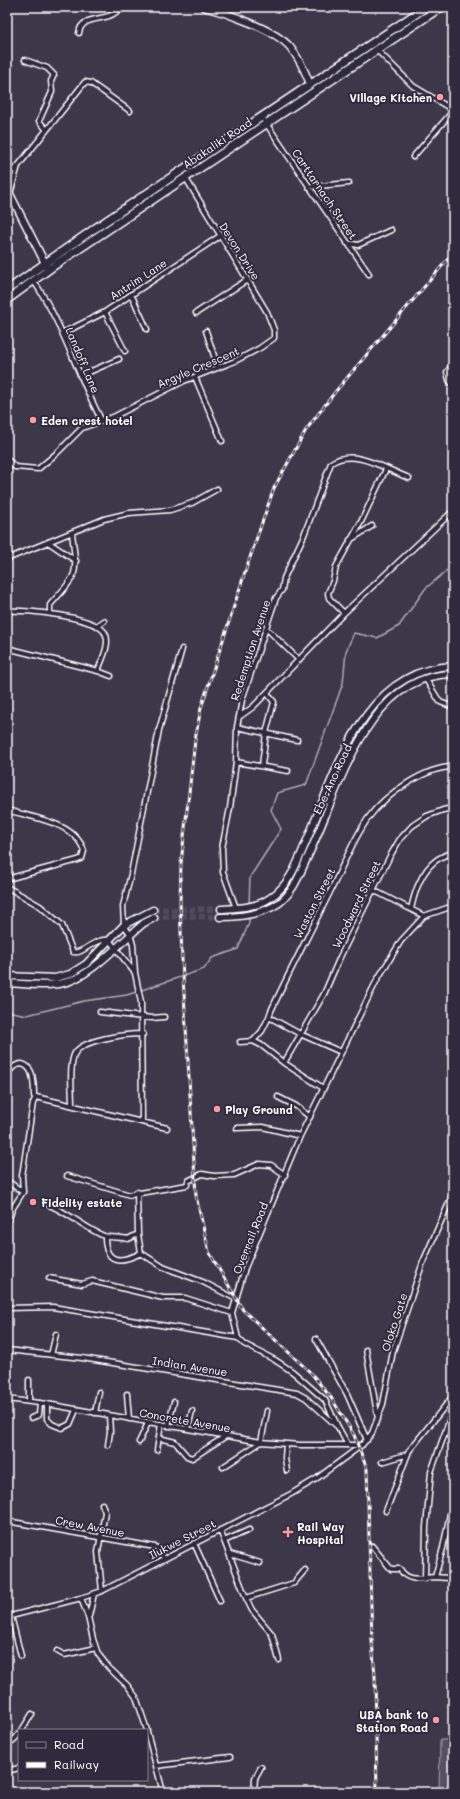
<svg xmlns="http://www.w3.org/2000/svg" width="460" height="1799" viewBox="0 0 460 1799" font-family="Mali,sans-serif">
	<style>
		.green { fill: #555060; stroke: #aaa8b0 }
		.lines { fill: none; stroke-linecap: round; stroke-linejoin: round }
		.stream { stroke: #afadb4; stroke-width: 1.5 }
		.secondary-tunnel { stroke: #504b5b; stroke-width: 6; stroke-dasharray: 6 3; stroke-linecap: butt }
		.street-casing { stroke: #fff; stroke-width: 7 }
		.secondary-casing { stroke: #fff; stroke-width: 9 }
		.primary-casing { stroke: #fff; stroke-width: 10 }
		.street { stroke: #2f2a3d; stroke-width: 4 }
		.secondary { stroke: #2f2a3d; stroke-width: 6 }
		.primary { stroke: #2f2a3d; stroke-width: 7 }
		.rail-casing { stroke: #fff; stroke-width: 3 }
		.rail { stroke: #2f2a3d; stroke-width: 1.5; stroke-dasharray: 4.5; stroke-linecap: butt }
		.poi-dot { fill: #ff9aa2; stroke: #2f2a3d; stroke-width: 1.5 }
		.labels { text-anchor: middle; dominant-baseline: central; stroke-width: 4; stroke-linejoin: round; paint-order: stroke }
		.poi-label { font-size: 11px; font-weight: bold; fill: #fff; stroke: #2f2a3d; text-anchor: start }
		.street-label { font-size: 11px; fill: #fff; stroke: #2f2a3d }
	</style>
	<rect width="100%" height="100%" fill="#3c3749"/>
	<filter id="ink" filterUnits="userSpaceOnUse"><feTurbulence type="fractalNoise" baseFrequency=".025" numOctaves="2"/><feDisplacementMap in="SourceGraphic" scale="8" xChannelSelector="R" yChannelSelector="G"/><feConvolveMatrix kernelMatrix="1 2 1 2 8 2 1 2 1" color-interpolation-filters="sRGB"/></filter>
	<g filter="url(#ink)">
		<path class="green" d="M 453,1723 L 453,1792 L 439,1792 L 440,1740 L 446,1740 Z"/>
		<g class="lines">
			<path class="stream" d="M 249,904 L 250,877 L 281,829 L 271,810 L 277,793 L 306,785 L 343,683 L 346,651 L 354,633 L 377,638 L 399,626 L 425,589 L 453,565
				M 7,1011 L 27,1015 L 84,1001 L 127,995 L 204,969 L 212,958 L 238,949 L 249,923 L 249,916"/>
			<path class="secondary-tunnel" d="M 153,910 L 221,909
				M 154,918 L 177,916 L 220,917"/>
			<g class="street-casing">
				<path id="street" d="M 79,33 C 81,18 97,20 109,16 C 114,14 118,11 122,7
					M 377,50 L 413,86 L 453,110
					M 25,60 L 47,68 L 54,75 L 51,81 L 52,92 L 39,121 L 47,130
					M 261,116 L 369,274
					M 413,157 L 453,111
					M 7,175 L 18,166 L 85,82 L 91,83 L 130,111
					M 309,187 L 349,183
					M 10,194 L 18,166
					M 347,243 L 358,245 L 391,230
					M 33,280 C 63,323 77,375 102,421
					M 131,294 L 147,329
					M 105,312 L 125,351
					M 196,313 L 247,280
					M 206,331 L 218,368
					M 63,333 L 105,312 L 220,236
					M 453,364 L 447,372 L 449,380 L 453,385
					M 80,376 L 119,359
					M 195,377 L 222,441
					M 7,459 L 15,467 L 38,469 L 57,453 L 82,428 L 113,417 L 184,381 L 235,361 L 260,348 L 274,338 L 274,330 L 267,312 L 185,177
					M 350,540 L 372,526
					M 48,542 L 76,561
					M 7,559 L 104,519 L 129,513 L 170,510 L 192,503 L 217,489
					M 7,611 C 25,609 101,617 106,635 C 110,646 101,661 98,671
					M 50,612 L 50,605 C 80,571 77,577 72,533
					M 344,613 L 329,598 L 328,593 L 333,581 L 336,567 L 361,522 L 386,469
					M 97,626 L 104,621
					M 266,628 L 299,660
					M 7,648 L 98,671 L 111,676
					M 425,678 L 440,702 L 453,707
					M 239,717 L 253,707 L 344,613 L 453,511
					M 237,727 L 297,740
					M 236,762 L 288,771
					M 262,765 L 266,733 L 274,702 L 267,693
					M 7,810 C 33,818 75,822 84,851 L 82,858 L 78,860 L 7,879
					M 7,887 L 40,906 L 62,925 L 73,952 C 83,955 93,938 109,940 L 135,973
					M 373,890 L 424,916
					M 236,908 L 223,872 L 222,848 L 230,808 L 236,762 L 237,727 L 242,700 L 276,598 L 282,590 L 284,578 L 304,535 L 331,463 C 354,447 387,470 409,478
					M 411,909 C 416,885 426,858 453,853
					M 100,1012 L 152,1018 L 164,1017
					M 253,1041 L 262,1031 L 269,1017
					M 240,1042 L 253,1041 L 261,1045 L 284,1063 L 323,1088
					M 341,1052 L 300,1034 L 269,1017 L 271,1011 C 290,970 311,931 331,890 C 343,866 353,839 369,817 C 385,795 425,767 453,767
					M 284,1063 L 324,994 L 340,957 L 390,856 L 400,839 L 412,826 L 427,816 L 443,810 L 453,808
					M 7,1075 C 11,1067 22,1058 30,1070 C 34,1076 34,1088 34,1096 L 36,1097
					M 278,1097 L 296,1106 L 310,1117
					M 72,1104 C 72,1089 69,1069 74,1055 C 80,1039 127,1034 143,1034
					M 142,1122 L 141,1002 L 135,973 L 133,945 L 130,934 L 124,925 L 123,906 L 131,874 L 159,730 L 182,649
					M 237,1128 L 263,1127 L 300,1136
					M 67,1176 L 130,1195 L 137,1192 L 140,1193 L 187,1185 L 188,1181 L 202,1174 L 214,1176 L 234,1175 L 259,1164 L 271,1165 L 285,1175
					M 7,1181 L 23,1192
					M 137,1192 L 138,1234 L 141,1253 L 163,1267 L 203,1282 L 236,1299
					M 49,1205 C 69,1213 85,1228 104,1236 C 111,1238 121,1237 128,1239 L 138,1234
					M 7,1223 L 13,1208 L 23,1192 L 22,1176 L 33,1103 L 36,1097 L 167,1128
					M 105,1237 C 105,1264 121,1263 141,1253
					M 49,1278 L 82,1284 L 92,1281 L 163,1298 L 185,1298 L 232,1313
					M 7,1308 L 53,1307 L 238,1338
					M 316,1339 L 347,1394 L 367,1440
					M 7,1350 L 82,1358 L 297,1393 L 306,1398 L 338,1427 L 348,1445
					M 366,1350 L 378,1419
					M 51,1355 L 56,1334
					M 127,1394 L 129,1419
					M 7,1399 L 47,1404 L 261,1442 L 300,1445 L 362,1445
					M 29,1401 L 29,1380
					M 47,1404 L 47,1419 L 52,1424 L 62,1428 L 70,1424 L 76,1410
					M 95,1413 L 99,1392
					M 31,1418 L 39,1415 L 40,1403
					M 168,1426 L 174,1402
					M 338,1427 L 325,1400 L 293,1372 L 275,1360 L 244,1344 L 238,1338 L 232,1313 L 245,1268 L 300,1136 L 377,980 L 401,941 L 424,916 L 453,906
					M 188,1428 L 192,1411
					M 159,1438 L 175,1442 L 187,1456 L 192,1458 L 226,1436
					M 139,1442 L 148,1423
					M 286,1444 L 285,1458 L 287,1471
					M 108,1445 L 110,1432 L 109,1415
					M 157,1450 L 161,1424
					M 382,1462 L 408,1454
					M 223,1467 L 261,1442 L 267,1411
					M 386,1511 L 409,1451 L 453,1396
					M 7,1521 L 155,1547 L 159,1549 L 164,1559
					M 220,1530 L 246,1598 L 252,1610 L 272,1634 L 279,1660
					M 224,1541 L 249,1530
					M 194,1543 L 220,1601
					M 372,1546 L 391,1569 L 400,1569 C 408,1583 422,1578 434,1577 C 441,1577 448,1579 453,1577
					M 230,1554 L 260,1563
					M 435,1577 L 443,1548 L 453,1499
					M 425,1579 L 426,1527 L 431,1472 L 453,1410
					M 102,1591 L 98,1552 L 105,1512 L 102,1504
					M 81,1598 L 88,1617 L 93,1639 L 98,1654 L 109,1668 L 127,1685 L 136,1697 L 147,1730
					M 246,1598 L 294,1583 L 305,1570
					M 11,1616 L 21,1656
					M 89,1616 L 94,1594
					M 7,1617 L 81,1598 L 102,1591 L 291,1494 L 316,1479 L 362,1445 L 372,1433 L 383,1404 L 393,1351 L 423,1262 L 453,1194
					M 57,1651 L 64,1655 L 96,1648
					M 22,1730 L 32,1714
					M 147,1732 L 163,1792
					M 7,1743 L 13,1741 L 19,1734
					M 156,1766 L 230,1757
					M 7,1771 L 19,1768
					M 218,1792 L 220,1792
					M 254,1792 L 255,1778 L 261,1767"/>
			</g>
			<g class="secondary-casing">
				<path id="secondary" d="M 204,7 C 227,13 274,29 290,47 C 299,58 305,71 310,84
					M 7,190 L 10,194 L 47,267
					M 221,909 C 237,908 256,908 270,898 C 290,885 298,861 307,840 C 336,772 363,669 453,666
					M 220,917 C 239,917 263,914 279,903 C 294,892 301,871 309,854 C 339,791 366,674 453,674
					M 7,976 L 55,978 L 70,974 L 86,964 L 124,925 L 153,910
					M 7,983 C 25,984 45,987 63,983 C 88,979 123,940 144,923 L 154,918"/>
			</g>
			<g class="primary-casing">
				<path id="primary" d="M 7,290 L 94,229 L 426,7
					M 7,300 L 55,265 L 441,7"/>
			</g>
			<use href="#street" class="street"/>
			<use href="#secondary" class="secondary"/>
			<use href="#primary" class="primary"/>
			<g class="rail-casing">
				<path id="rail" d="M 377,1792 L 375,1676 L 372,1641 L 367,1469 L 354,1435 L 332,1399 L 311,1373 L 243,1310 L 209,1252 L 196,1196 L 182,960 L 180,902 L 181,863 L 195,740 L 201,708 L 246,569 L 274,488 L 306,430 L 335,392 L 453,253"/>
			</g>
			<use href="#rail" class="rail"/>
		</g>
	</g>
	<g class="poi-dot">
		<circle cx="440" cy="97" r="4"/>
		<circle cx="33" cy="420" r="4"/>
		<circle cx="217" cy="1109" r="4"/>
		<circle cx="33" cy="1202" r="4"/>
		<path d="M286 1526h4v4h4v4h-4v4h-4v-4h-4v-4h4z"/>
		<circle cx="436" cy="1720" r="4"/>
	</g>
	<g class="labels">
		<g class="poi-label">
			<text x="432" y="97" text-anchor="end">Village Kitchen</text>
			<text x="41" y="420">Eden crest hotel</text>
			<text x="225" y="1109">Play Ground</text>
			<text x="41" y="1202">Fidelity estate</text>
			<text x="297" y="1526">Rail Way<tspan x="297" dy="13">Hospital</tspan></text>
			<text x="428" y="1714" text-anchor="end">UBA bank 10<tspan x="428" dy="13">Station Road</tspan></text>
		</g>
		<g class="street-label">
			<text transform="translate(217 143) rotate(-34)">Abakaliki Road</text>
			<text transform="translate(325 194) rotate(56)">Carttarnach Street</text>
			<text transform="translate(240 251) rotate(58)">Devon Drive</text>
			<text transform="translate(138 279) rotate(-33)">Antrim Lane</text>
			<text transform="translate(83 360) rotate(67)">Landoff Lane</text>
			<text transform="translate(198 367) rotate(-23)">Argyle Crescent</text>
			<text transform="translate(250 650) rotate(-72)">Redemption Avenue</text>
			<text transform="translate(332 779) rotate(-65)">Ebe-Ano Road</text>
			<text transform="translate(314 903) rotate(-63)">Waston Street</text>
			<text transform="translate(356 904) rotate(-64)">Woodward Street</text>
			<text transform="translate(250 1238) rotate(-68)">Overrail Road</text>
			<text transform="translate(394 1322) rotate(-72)">Oloko Gate</text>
			<text transform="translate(190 1366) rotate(9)">Indian Avenue</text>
			<text transform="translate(185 1420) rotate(10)">Concrete Avenue</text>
			<text transform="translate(90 1526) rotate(11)">Crew Avenue</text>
			<text transform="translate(182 1539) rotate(-27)">Ilukwe Street</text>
		</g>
	</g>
	<rect width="460" height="1799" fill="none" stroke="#2f2a3d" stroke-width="24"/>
	<rect x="12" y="12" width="436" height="1775" fill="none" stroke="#fff" stroke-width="1.5" filter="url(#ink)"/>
	<rect x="18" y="1729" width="130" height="52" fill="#2f2a3d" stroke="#827f8b"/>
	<rect x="26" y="1742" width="20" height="6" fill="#2f2a3d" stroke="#827f8b"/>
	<text x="54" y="1749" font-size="12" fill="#ffffff">Road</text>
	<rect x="26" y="1762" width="20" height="6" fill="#ffffff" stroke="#827f8b"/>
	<text x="54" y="1769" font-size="12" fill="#ffffff">Railway</text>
</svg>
